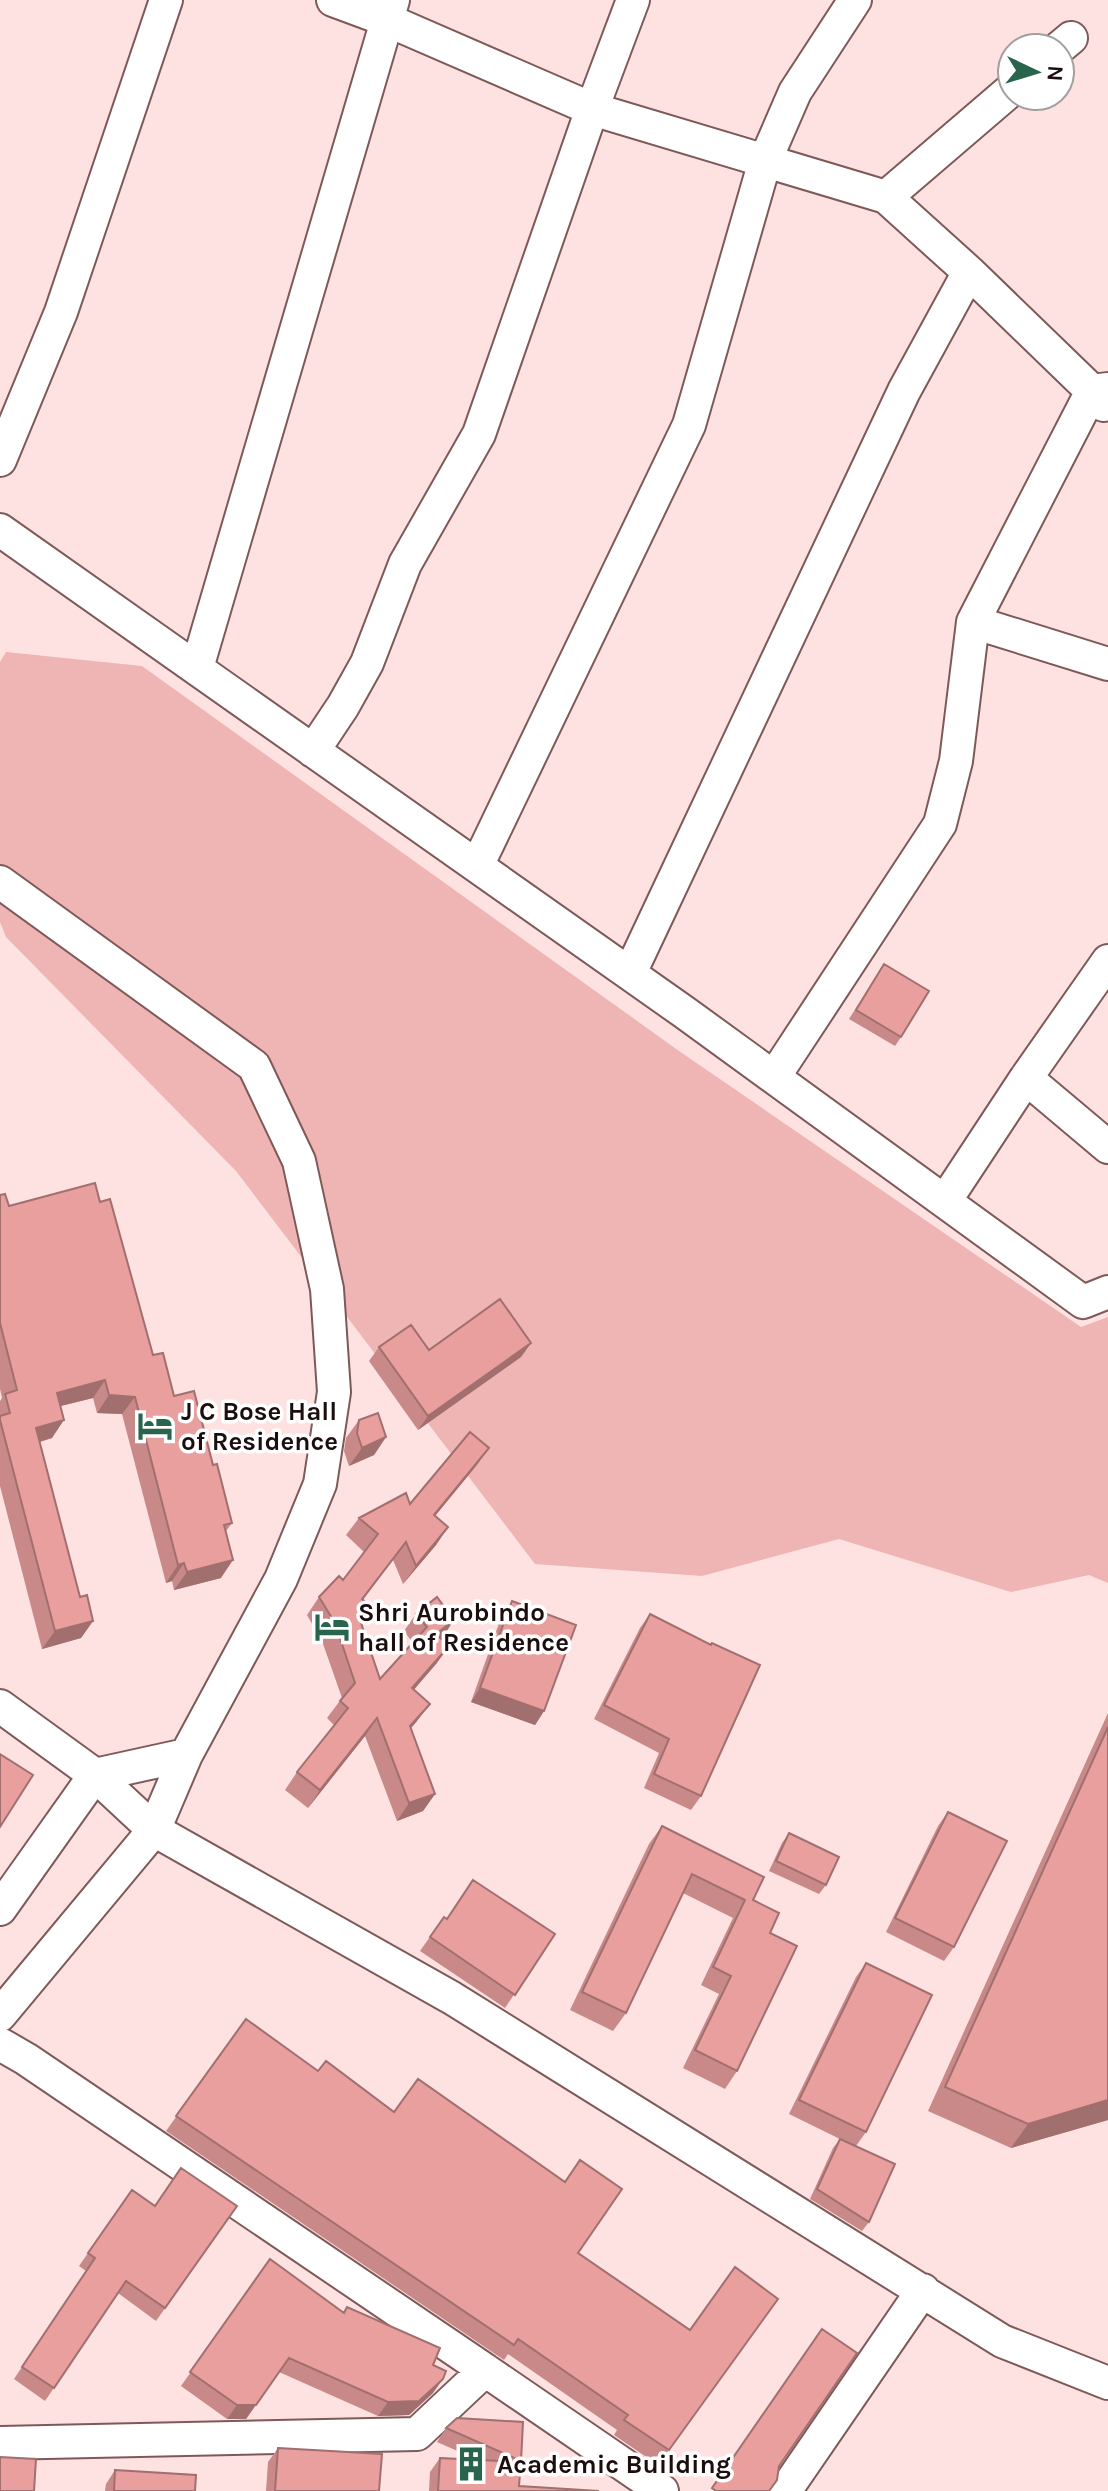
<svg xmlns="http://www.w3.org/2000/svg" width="1108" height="2491" viewBox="0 0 1108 2491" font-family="Karla,sans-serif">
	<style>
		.green { fill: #eeb5b4 }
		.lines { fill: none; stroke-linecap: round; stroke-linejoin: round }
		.minor-casing { stroke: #7e5958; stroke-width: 36 }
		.minor { stroke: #fff; stroke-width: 32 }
		.wall { fill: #c88988 }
		.shaded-wall { fill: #a26f6f }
		.building { fill: #e89f9e; stroke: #a26f6f; stroke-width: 2 }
		.labels { text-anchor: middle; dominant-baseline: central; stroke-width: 7; stroke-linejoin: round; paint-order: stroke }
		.poi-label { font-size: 26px; font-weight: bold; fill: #1c0e0e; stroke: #fff; text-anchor: start }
	</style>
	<rect width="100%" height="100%" fill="#fde2e1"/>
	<path class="green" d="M 6,652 L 142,666 L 679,1051 L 1081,1327 L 1108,1317 L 1108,1583 L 1089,1575 L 1011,1592 L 839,1539 L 702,1576 L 535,1564 L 236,1171 L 6,937 L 0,922 L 0,662 Z"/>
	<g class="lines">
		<g class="minor-casing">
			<path id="minor" d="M 333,0 L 387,20 L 592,109 L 886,197 L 1012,89
				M 1059,48 L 1071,38
				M 886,197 L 969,272 L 1092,391 L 1104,405
				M 0,460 L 61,312 L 166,0
				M 0,530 L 684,1012 L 1083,1302 L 1108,1292
				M 973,622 L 1108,664
				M 197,668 L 393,0
				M 313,751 L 343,706 L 367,663 L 405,564 L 479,434 L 592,109 L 633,0
				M 477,866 L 689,425 L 765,161 L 795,92 L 855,0
				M 0,882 L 254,1066 L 299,1161 L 327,1289 L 334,1392 L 320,1484 L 281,1579 L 186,1755 L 154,1830 L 0,2015
				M 630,973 L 904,391 L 969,272
				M 774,1077 L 940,824 L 956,761 L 973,622 L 1092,391 L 1108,389
				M 1026,1078 L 1108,1147
				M 945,1201 L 1026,1078 L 1108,961
				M 0,1706 L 95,1775 L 154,1830 L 452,1998 L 1002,2341 L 1108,2383
				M 0,1909 L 95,1775 L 186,1755
				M 0,2044 L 26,2059 L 485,2370
				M 0,2443 L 417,2434 L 485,2370 L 662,2491
				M 785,2491 L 923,2290"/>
		</g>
		<use href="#minor" class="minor"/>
	</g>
	<path class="wall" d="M 884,964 L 901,1037 L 895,1046 L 849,1019 Z
		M 0,1195 L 9,1206 L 100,1202 L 153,1355 L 174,1396 L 213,1465 L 232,1523 L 226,1531 L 221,1578 L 174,1590 L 172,1581 L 166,1583 L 122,1414 L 97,1413 L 93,1398 L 61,1406 L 52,1438 L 40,1442 L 80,1597 L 93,1621 L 81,1638 L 42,1649 L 0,1486 L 0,1401 L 2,1398 L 0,1389 Z
		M 531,1343 L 521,1357 L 418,1430 L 369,1361 L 379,1347 L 429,1350 Z
		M 359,1420 L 386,1437 L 374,1455 L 349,1466 L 344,1451 L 346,1438 Z
		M 489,1448 L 476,1466 L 435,1516 L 448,1527 L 436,1545 L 403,1584 L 393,1560 L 363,1600 L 359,1617 L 380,1679 L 413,1643 L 404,1631 L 416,1614 L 454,1620 L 441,1639 L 449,1646 L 436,1664 L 414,1689 L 417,1721 L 411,1728 L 435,1794 L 423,1811 L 397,1821 L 365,1736 L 308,1808 L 285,1790 L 297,1772 L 334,1725 L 327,1718 L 342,1698 L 322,1641 L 307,1615 L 319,1597 L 343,1580 L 364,1552 L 346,1535 L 359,1518 L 410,1504 Z
		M 512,1601 L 544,1711 L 535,1725 L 471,1702 L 502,1615 Z
		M 650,1614 L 701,1796 L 691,1810 L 644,1788 L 659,1753 L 594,1719 L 640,1628 Z
		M 1108,1713 L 1108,2120 L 1011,2148 L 928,2111 Z
		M 948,1812 L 954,1947 L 944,1961 L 886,1932 L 938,1826 Z
		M 662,1826 L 753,1900 L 770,1933 L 737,2071 L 725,2089 L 683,2068 L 719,1994 L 701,1985 L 733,1918 L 683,1893 L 626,2013 L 613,2031 L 570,2010 L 649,1844 Z
		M 789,1833 L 826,1885 L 819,1894 L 769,1871 L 782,1843 Z
		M 444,1917 L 447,1918 L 555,1934 L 505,2008 L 420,1951 Z
		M 866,1963 L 866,2132 L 856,2146 L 869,2222 L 862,2231 L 810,2199 L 833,2148 L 840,2139 L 842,2140 L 789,2114 L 856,1977 Z
		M 246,2019 L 318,2071 L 690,2330 L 778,2299 L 658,2465 L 614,2435 L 617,2430 L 508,2354 L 504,2360 L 166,2131 Z
		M 132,2190 L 155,2206 L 237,2206 L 156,2321 L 118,2293 L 45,2401 L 14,2379 L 86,2271 L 79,2266 Z
		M 270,2259 L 343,2312 L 347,2307 L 433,2365 L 433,2393 L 409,2415 L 378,2416 L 279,2372 L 246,2419 L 227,2419 L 181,2386 Z
		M 446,2428 L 521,2461 L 520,2462 L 519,2486 L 599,2491 L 429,2491 L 430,2472 L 440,2458 L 478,2460 L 437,2442 Z
		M 278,2448 L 379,2491 L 266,2491 L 268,2462 Z
		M 115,2470 L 195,2491 L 105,2491 L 106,2484 Z"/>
	<path class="shaded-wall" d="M 531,1343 L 521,1357 L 418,1430 L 428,1416 Z
		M 105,1380 L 93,1398 L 44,1410 L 57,1393 Z
		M 109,1395 L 135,1397 L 122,1414 L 97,1413 Z
		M 64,1420 L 52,1438 L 24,1446 L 36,1428 Z
		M 386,1437 L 374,1455 L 349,1466 L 362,1448 Z
		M 489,1448 L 476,1466 L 421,1533 L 434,1515 Z
		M 448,1527 L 436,1545 L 403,1584 L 416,1566 Z
		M 233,1560 L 221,1578 L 174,1590 L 187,1572 Z
		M 184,1563 L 172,1581 L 166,1583 L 178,1565 Z
		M 454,1620 L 442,1638 L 423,1652 L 436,1634 Z
		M 93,1621 L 81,1638 L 42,1649 L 55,1631 Z
		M 449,1646 L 436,1664 L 400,1706 L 412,1688 Z
		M 480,1688 L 544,1711 L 535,1725 L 471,1702 Z
		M 430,1704 L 417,1721 L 398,1743 L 410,1726 Z
		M 377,1718 L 365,1736 L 308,1808 L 320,1790 Z
		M 435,1794 L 423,1811 L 397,1821 L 409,1803 Z
		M 1108,2100 L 1108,2120 L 1011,2148 L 1028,2124 Z
		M 289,2358 L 246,2419 L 227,2419 L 237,2405 Z
		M 443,2379 L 433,2393 L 409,2415 L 378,2416 L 388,2402 Z"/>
	<path class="building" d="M 884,964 L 929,991 L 901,1037 L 856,1010 Z
		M 95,1183 L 100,1202 L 110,1199 L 153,1355 L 163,1353 L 174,1396 L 194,1391 L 213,1465 L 217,1464 L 232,1523 L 224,1525 L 233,1560 L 187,1572 L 184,1563 L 178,1565 L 135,1397 L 109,1395 L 105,1380 L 57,1393 L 64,1420 L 36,1428 L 80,1597 L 87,1595 L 93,1621 L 55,1631 L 0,1420 L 0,1416 L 10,1413 L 5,1394 L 17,1390 L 0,1323 L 0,1195 L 5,1194 L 9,1206 Z
		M 500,1299 L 531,1343 L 428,1416 L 379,1347 L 411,1325 L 429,1350 Z
		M 378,1413 L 386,1437 L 362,1448 L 357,1433 L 359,1420 Z
		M 470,1432 L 489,1448 L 434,1515 L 448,1527 L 416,1566 L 406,1542 L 362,1599 L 368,1604 L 358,1614 L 380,1679 L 427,1627 L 416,1614 L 437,1597 L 454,1620 L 436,1634 L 449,1646 L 412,1688 L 430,1704 L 410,1726 L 435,1794 L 409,1803 L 377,1718 L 320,1790 L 297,1772 L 348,1708 L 340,1701 L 355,1683 L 335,1623 L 319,1597 L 339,1576 L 343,1580 L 378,1534 L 359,1518 L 406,1493 L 410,1504 Z
		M 512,1601 L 576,1625 L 544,1711 L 480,1688 Z
		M 650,1614 L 711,1645 L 712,1643 L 760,1665 L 701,1796 L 654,1774 L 669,1739 L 604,1705 Z
		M 1108,1727 L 1108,2100 L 1028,2124 L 945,2087 Z
		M 0,1754 L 33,1775 L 0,1827 Z
		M 948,1812 L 1007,1841 L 954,1947 L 895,1918 Z
		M 662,1826 L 764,1877 L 753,1900 L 779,1913 L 770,1933 L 797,1946 L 737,2071 L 695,2050 L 731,1976 L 713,1967 L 745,1900 L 692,1874 L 626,2013 L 582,1992 Z
		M 789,1833 L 839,1857 L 826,1885 L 776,1861 Z
		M 473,1880 L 555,1934 L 515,1995 L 430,1937 L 444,1917 L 447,1919 Z
		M 866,1963 L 932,1995 L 866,2132 L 799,2100 Z
		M 246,2019 L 318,2071 L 326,2061 L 394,2112 L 418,2079 L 565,2182 L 580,2160 L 622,2189 L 578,2253 L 690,2330 L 735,2267 L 778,2299 L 669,2450 L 624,2420 L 628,2415 L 518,2339 L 514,2345 L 176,2116 Z
		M 840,2139 L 895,2164 L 869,2222 L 817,2189 Z
		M 181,2168 L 237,2206 L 165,2308 L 126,2281 L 54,2388 L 22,2367 L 95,2258 L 88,2253 L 132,2190 L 155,2206 Z
		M 270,2259 L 344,2313 L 347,2307 L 440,2348 L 433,2365 L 446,2371 L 443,2379 L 419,2401 L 388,2402 L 289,2358 L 256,2405 L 237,2405 L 190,2372 Z
		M 822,2329 L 857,2353 L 779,2466 L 777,2480 L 769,2491 L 716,2491 L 712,2488 Z
		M 457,2418 L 523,2422 L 521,2461 L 446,2428 Z
		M 278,2448 L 382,2454 L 379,2491 L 275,2491 Z
		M 0,2457 L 36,2459 L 34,2491 L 0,2491 Z
		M 440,2458 L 521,2462 L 519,2486 L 599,2491 L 438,2491 Z
		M 115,2470 L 196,2475 L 195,2491 L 114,2491 Z"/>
	<defs>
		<g id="hotel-bare" transform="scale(2.76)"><path d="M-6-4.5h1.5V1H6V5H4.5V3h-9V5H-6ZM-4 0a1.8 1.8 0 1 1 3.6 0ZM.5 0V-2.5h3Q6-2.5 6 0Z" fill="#29644d" stroke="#fff" stroke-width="2.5" paint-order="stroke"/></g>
		<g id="building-bare" transform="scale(2.76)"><path d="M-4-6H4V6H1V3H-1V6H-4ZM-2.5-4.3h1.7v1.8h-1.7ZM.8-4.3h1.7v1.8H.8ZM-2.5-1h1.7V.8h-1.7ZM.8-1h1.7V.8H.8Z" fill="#29644d" stroke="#fff" stroke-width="2.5" paint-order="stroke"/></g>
	</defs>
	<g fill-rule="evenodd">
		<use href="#hotel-bare" x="155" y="1426"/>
		<use href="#hotel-bare" x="332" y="1627"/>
		<use href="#building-bare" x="471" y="2464"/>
	</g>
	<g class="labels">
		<g class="poi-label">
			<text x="181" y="1411">J C Bose Hall<tspan x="181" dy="30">of Residence</tspan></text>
			<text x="358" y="1612">Shri Aurobindo<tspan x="358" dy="30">hall of Residence</tspan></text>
			<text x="497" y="2464">Academic Building</text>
		</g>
	</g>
	<g transform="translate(1036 72) rotate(94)"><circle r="38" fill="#ffffff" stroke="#a49f9f" stroke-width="2"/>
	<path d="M0-6L14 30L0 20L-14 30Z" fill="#29644d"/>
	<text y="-12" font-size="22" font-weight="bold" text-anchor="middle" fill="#1c0e0e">N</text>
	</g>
</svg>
